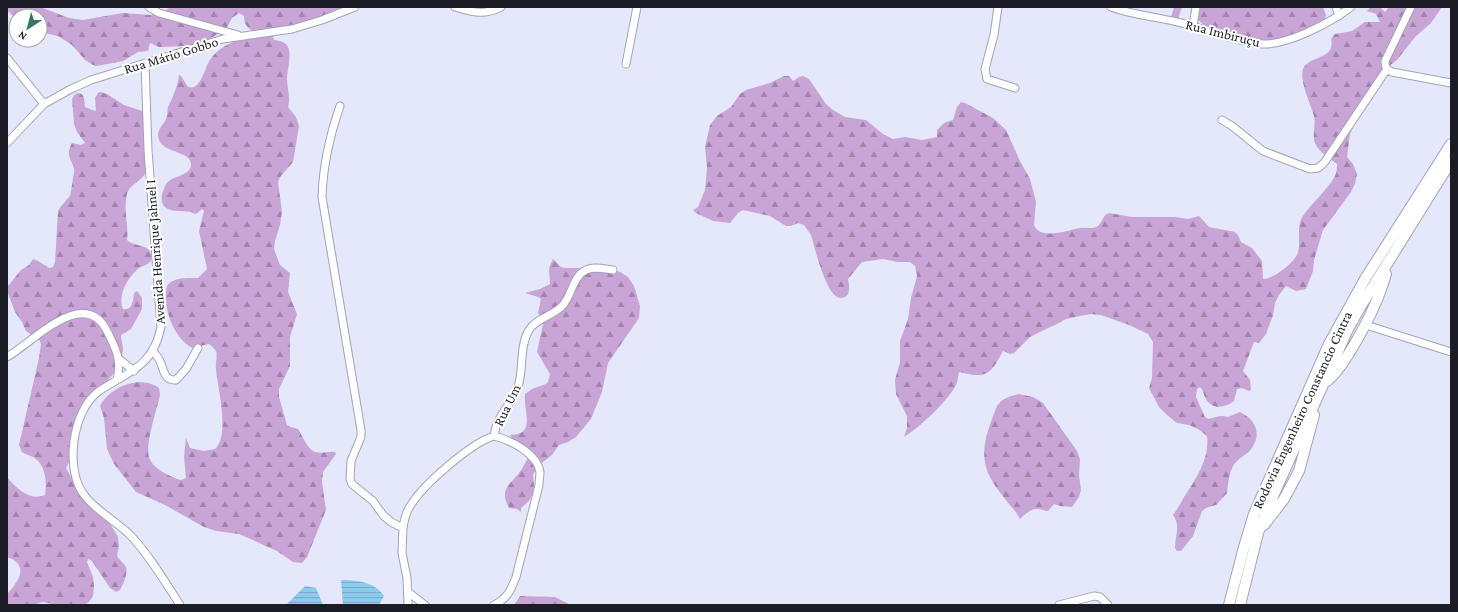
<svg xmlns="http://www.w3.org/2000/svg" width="1458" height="612" viewBox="0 0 1458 612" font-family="'Crimson Pro',serif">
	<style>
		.forest { fill: url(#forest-firs) }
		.water { fill: url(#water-rules) }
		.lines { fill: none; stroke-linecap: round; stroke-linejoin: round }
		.minor-casing { stroke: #a0a4b4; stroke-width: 9 }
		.highway-casing { stroke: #a0a4b4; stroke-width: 12 }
		.minor { stroke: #fff; stroke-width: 7 }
		.highway { stroke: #fff; stroke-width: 10 }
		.labels { text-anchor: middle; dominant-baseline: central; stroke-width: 4; stroke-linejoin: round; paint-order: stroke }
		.street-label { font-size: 14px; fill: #1c1d24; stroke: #fff }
	</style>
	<defs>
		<pattern id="forest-firs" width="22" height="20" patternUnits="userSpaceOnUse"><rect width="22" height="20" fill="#c9a4d6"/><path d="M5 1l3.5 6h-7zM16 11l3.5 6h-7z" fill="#a285ad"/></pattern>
		<pattern id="water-rules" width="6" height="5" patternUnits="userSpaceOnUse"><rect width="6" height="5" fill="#8ccbed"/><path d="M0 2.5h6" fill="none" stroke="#78aecb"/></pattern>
	</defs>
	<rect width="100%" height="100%" fill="#e4e8fa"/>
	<path class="forest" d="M 7,7 L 40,7 L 69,18 L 83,20 L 123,13 L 150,15 L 159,14 L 171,7 L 355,7 L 275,33 L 273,37 L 274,40 C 279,41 285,41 288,47 C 292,55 287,70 287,79 C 287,88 291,98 288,107 L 296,117 L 299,126 L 293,162 L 280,177 L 278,182 L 282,212 L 280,225 L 275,241 L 274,249 L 280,265 L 290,273 L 288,292 L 297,314 L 290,337 L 290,366 L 279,389 L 279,397 L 287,425 C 290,428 294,427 298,429 C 302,435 308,450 315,452 C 322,454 329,451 335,452 L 336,454 L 323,472 L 322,482 L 326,510 L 307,557 L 302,563 L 293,562 L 277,551 L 239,534 L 216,531 L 204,527 L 165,505 L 136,492 L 114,464 L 107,449 L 104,418 L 100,406 C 111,386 140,375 159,388 L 160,395 C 157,409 145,444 149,457 C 152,469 171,477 181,480 L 186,478 L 184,457 L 186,438 L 190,448 L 204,451 L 215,449 C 230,436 218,388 216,370 C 215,363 218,357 216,351 C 214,348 212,346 209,344 L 192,348 C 174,337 165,313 166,293 C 166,289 167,284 171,282 C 178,277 190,278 198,278 L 207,269 L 199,231 L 204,211 L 202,209 L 196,214 C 187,209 171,214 164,206 C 161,202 161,196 163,191 C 164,189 165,185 167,183 C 172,176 189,176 191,166 C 193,149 159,155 158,135 C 158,129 164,124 166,119 C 168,115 167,111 168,107 C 170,102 173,98 174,93 C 177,87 178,81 179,75 L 181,76 L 188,87 C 201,91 204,69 210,60 C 220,45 236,41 253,34 L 254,32 C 247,27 244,25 244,16 L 239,13 L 232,18 L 226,29 L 206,41 L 186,46 L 159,47 L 150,43 L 148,51 L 138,52 L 123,61 L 97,66 L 93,65 L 85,60 L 72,45 L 58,36 L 40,32 L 40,16 L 16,16 L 16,19 L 7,10 Z
		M 1174,7 L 1182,7 L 1178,19 L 1171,17 Z
		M 1194,7 L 1323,7 L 1326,15 L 1325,19 L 1289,40 L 1249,41 L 1205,26 L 1197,19 Z
		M 1370,7 L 1380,7 L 1385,12 L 1389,7 L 1442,7 L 1431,23 L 1415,37 L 1397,60 L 1384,70 L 1372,99 L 1354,125 L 1350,134 L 1347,157 L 1353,164 L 1357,174 L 1355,184 L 1351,192 L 1323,230 L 1314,260 L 1313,271 L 1306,289 L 1296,291 L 1286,286 L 1279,295 L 1275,303 L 1273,315 L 1266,334 L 1259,343 L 1254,342 L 1243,371 L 1250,380 L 1251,390 L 1249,391 L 1242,388 L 1237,389 L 1234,401 C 1225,408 1212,410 1206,399 C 1203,394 1204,391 1200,387 L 1197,389 L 1196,397 L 1205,417 L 1208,419 L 1220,416 L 1228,417 L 1240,412 C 1255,419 1262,433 1252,448 C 1248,454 1240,457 1235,463 C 1229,471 1228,484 1227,493 L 1216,505 L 1206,508 L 1202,511 L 1193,536 L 1181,551 L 1177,551 L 1175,548 C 1175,535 1181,527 1173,515 C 1177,510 1180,504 1183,499 C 1195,480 1210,459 1207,436 L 1198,429 L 1189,425 L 1177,423 L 1167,415 L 1159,407 L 1149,388 L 1152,378 L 1153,342 L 1148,334 L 1129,325 L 1101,315 L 1091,314 L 1080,316 L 1066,319 L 1057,324 L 1044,330 L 1030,337 L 1014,353 L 1010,354 L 1003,351 C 990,375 987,379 959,372 C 958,376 958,381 956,385 C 948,401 919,428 904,437 L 907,428 L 907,416 L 896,394 L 895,380 L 900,362 L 900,341 L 908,319 L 911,298 L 917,276 L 915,266 L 910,262 L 897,262 L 883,259 L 862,262 L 848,279 C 849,284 850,290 848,294 C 846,297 843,298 840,298 C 826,296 815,248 811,235 C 809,232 806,228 804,225 L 798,223 L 791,226 L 786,226 L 770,216 L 743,210 L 738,213 L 730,223 L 713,221 L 696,213 L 693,210 L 698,207 L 705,190 L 707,168 L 705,147 L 710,125 L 717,116 L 731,107 L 740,94 L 746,90 L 770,83 L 784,76 L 789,76 L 793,81 L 799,77 L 803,76 L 809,79 L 826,104 L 833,110 L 845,117 L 866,120 L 883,134 L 893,139 L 905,137 L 922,140 L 937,137 L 937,130 L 944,123 L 953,120 L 957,107 L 961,102 L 965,103 L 993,118 L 1006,130 L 1020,161 L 1030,179 L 1036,202 L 1034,225 C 1040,241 1069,230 1080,228 C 1085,227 1092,229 1096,227 C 1100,226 1103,218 1105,215 L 1109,213 L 1132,217 L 1175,217 L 1188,219 L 1199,216 L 1209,227 L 1235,232 L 1238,235 L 1241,242 L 1252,248 L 1262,261 L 1263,279 C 1272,280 1296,262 1298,252 C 1301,242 1296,226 1303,216 C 1312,202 1327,191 1335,176 C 1337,172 1337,167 1337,164 C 1329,158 1319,152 1315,143 C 1312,137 1316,124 1314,116 C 1311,105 1299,80 1303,69 C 1309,55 1336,60 1331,39 L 1335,34 L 1352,31 L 1365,22 L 1380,22 L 1376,14 L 1367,11 Z
		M 100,92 L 107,94 L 124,105 L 142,111 C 143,113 145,116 146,119 C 148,128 149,166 145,174 C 140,182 130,184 127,194 C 123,210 129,225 127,240 C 133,246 143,244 149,250 C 151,253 153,259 150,262 C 147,265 142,266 139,268 C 128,277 117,295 123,309 C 133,311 133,300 134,293 L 137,291 L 142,298 L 142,309 L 131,329 L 121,335 C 121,340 123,346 123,350 C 119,379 97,384 88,407 C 80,427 77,449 66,468 L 85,501 L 111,525 L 118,537 L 119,546 L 117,556 C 119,560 124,563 126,567 C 128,574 123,585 120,590 L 116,592 L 110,588 L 92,561 L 88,559 L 87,562 L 93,577 L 94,586 L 93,596 L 89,602 L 84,605 L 57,605 L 43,602 L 33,605 L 7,605 C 7,602 6,598 7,595 C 8,592 13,588 15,584 C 24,572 22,562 7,557 L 7,477 C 15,487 30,502 45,495 C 47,484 46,467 36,459 C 33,456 26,455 22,452 L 19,445 L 39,358 L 41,344 L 40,341 L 26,331 L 22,322 L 15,312 L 8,293 L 8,286 L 21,270 L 29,265 L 33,259 L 38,261 L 49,268 L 53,267 L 55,262 L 58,211 C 61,205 66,201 70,196 C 71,193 73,177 74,173 C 76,161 63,159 72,143 L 81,145 L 85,143 L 77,132 L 74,124 L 72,99 L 74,95 L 78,93 L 82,94 L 84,98 L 85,107 L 95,111 L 96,110 L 95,98 L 98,93 Z
		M 553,259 L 561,267 L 565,268 L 607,268 L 620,272 L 628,277 L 634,286 L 640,306 L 639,318 L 608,363 L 602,392 L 591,419 L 576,437 L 568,442 L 559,445 L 552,455 L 538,466 L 533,475 L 534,485 L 533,493 L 529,501 L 521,508 L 521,512 L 517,509 L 509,508 C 499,489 509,486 519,473 C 523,468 526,461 529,456 L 519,449 L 510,435 C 537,435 523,411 525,394 L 532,389 L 546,384 L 548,382 L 550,374 L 537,352 L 543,324 L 542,320 L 538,313 L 541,299 L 538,297 L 525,293 L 540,289 L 550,284 L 549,268 Z
		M 1019,394 L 1033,397 L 1043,403 L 1077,451 L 1080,459 L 1079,475 L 1081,490 L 1079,497 L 1072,507 L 1060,506 L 1054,504 L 1048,511 C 1044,511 1042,509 1038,509 C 1031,508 1025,514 1020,519 C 1018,516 1017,513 1015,511 C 989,479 975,465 991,422 C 998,403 998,399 1019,394 Z
		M 520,596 L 555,597 L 571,605 L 514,605 Z"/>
	<path class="water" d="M 341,580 C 357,580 375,582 384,596 L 379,605 L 343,605 Z
		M 305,586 L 316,588 L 323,605 L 286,605 Z"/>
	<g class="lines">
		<g class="minor-casing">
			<path id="minor" d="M 149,7 L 159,13 L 238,35
				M 455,7 C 473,12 483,16 501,7
				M 998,7 L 994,35 L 985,69 L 987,79 L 1015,88
				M 1111,7 C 1135,16 1161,17 1185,24 C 1209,30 1238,42 1262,44 C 1288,45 1330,23 1351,7
				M 1336,7 L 1339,16
				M 1411,7 L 1385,61 C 1385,68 1386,69 1392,72 L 1451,83
				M 1193,26 L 1196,7
				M 7,58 L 44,104
				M 145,63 L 148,150 L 161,327 C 153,367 129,371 99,391 C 72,410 64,471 85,496 C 97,512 117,521 131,536 C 150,556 165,582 180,605
				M 626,64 L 637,7
				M 340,106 C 330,135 323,165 322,197 L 361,430 L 361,437 L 351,461 L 350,479 L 352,484 L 373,501 L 383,515 L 391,522 L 403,528 L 402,553 L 407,578 L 408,605
				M 1222,120 L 1232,126 L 1263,151 L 1310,169 L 1318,168 L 1324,163 L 1387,69
				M 7,143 L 44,104 L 71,89 L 91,80 L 223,39 L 292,29 L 322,20 L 355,7
				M 1366,325 L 1451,352
				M 153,351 C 155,354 157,356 159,359 C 164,368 163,381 176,380 L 186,369 L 198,348
				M 7,357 C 32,343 84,285 107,331 C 111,339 117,350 118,359 C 120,366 118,374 117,380
				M 119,359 L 134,371
				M 403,528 C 404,521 405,515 409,508 C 421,486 471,443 494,436
				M 408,592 L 425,605
				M 494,605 C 507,599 511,590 516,577 L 539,485 C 539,481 540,476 540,472 C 537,453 510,440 494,436 C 496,416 512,404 518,387 C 524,368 519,347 529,330 C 536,318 554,316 563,305 C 572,295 573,276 586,270 C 594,266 604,269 613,270
				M 1059,605 L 1094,596 L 1100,597 L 1108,605"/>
		</g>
		<g class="highway-casing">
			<path id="highway" d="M 1327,381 C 1336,374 1342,364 1348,355 C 1364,329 1378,303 1386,274
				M 1264,525 L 1284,499 L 1299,471 L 1314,415
				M 1229,605 L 1244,547 L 1254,514 L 1329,344 L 1365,279 L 1451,144
				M 1240,605 L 1258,533 L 1265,514 L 1348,329 L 1359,309 L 1451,161"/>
		</g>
		<use href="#minor" class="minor"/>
		<use href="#highway" class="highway"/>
	</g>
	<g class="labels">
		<g class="street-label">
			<text transform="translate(1223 33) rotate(14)">Rua Imbiruçu</text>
			<text transform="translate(171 55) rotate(-17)">Rua Mário Gobbo</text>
			<text transform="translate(155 252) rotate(-94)">Avenida Henrique Jahnel I</text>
			<text transform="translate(507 405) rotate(-64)">Rua Um</text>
			<text transform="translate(1302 410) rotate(-65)">Rodovia Engenheiro Constancio Cintra</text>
		</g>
	</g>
	<rect width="1458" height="612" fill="none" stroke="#1c1d24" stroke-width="16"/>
	<g transform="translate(28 28) rotate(216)"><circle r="19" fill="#ffffff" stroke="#a4a5a7"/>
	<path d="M0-3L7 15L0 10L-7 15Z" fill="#387662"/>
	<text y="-6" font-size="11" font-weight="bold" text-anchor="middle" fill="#1c1d24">N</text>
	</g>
</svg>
